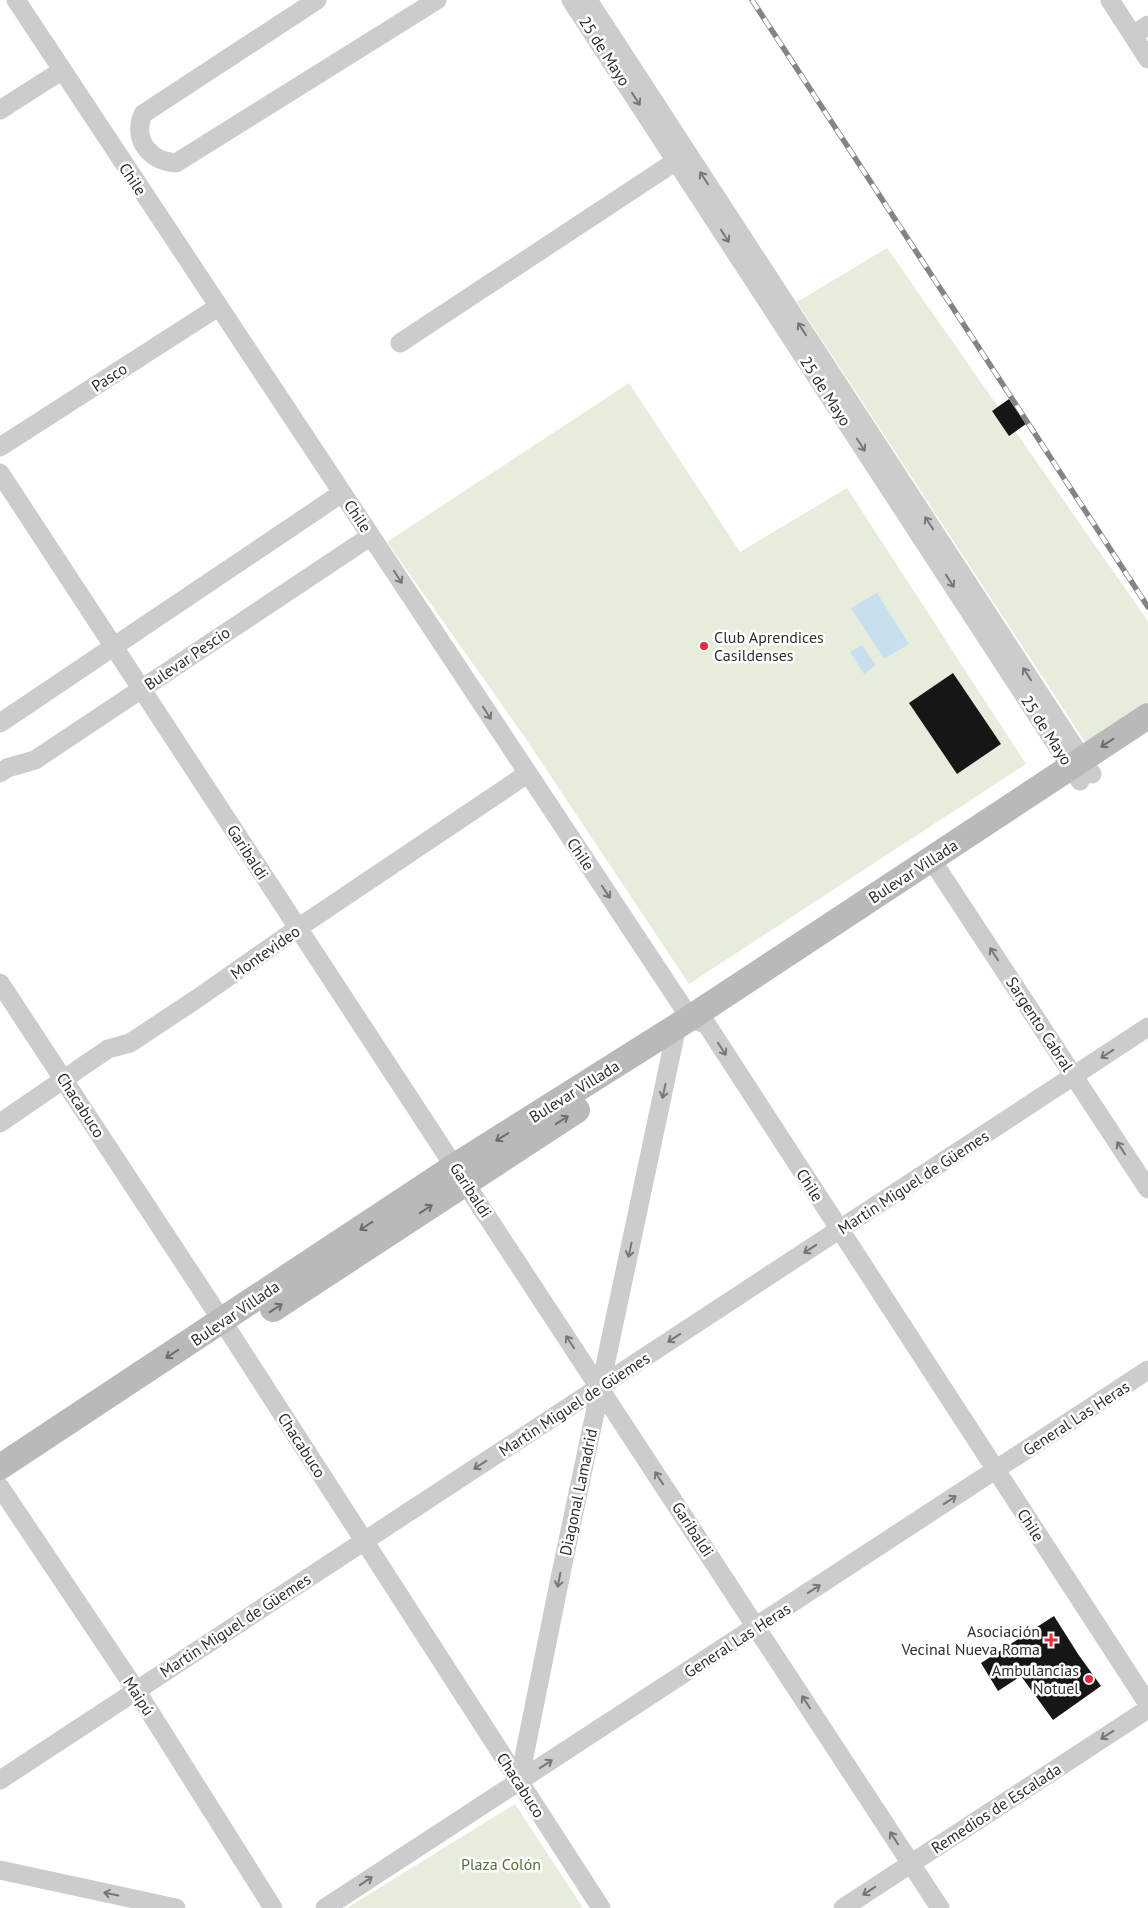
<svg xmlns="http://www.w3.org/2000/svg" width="1148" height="1908" viewBox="0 0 1148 1908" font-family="'PT Sans',sans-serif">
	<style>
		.green { fill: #e6eddc }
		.water { fill: #c8e0ee }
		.building { fill: #161616 }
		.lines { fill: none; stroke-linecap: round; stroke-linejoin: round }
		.street { stroke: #ccc; stroke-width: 19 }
		.secondary { stroke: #b9b9b9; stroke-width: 26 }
		.rail-casing { stroke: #848484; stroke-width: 5.5 }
		.rail { stroke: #fff; stroke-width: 4; stroke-dasharray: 11; stroke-linecap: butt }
		.oneway { stroke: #767676 }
		.oneway2 { stroke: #6d6d6d }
		.poi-dot { fill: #f0283c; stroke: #fff; stroke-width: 2 }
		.labels { text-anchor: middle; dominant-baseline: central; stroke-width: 5; stroke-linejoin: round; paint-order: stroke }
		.street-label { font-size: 16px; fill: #2f2f2f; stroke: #fff }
		.poi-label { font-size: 16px; fill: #2f2f2f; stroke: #fff; text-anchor: end }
		.park-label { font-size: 16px; fill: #546e39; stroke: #fff }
	</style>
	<rect width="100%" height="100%" fill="#fff"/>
	<path class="green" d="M 887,248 L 1148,621 L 1148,702 L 1085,742 L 797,302 Z
		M 629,383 L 740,552 L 847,488 L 1026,764 L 689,984 L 526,739 L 387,542 Z
		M 515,1804 L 583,1908 L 347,1908 Z"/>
	<path class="water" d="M 877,593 L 909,644 L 884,659 L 851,608 Z
		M 862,645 L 876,665 L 864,674 L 850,652 Z"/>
	<path class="building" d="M 1009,399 L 1026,424 L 1009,436 L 992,411 Z
		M 953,673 L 1001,744 L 957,774 L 909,703 Z
		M 1054,1616 L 1078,1654 L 1101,1686 L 1053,1720 L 1021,1676 L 998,1691 L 981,1663 Z"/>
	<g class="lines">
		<path class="street" d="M 16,0 L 690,1018 L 707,1025 L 1148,1704
			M 317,0 L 143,114 C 132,140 150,161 176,163 L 437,0
			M 571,0 L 1080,781
			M 588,0 L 1092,774
			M 1110,0 L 1148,59
			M 1133,35 L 1148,25
			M 0,110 L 61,71
			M 400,343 L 676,161
			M 0,447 L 218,307
			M 0,473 L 940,1908
			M 0,723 L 342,493
			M 0,773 L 7,768 L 35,760 L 371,536
			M 931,859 L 1148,1189
			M 0,983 L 232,1336 L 601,1908
			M 0,1123 L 108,1049 L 130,1043 L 198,998 L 298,928 L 527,774
			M 0,1487 L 136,1690 L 273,1908
			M 0,1780 L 1148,1027
			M 519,1782 L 560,1578 L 677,1026
			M 0,1870 L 176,1908
			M 325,1908 L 1148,1370
			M 843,1908 L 1148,1709"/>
		<path class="secondary" d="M 273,1309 L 577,1110
			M 0,1467 L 455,1166 L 690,1018 L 1148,716"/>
		<g class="rail-casing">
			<path id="rail" d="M 752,0 L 1148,607"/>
		</g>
		<use href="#rail" class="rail"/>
	</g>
	<defs><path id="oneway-shaft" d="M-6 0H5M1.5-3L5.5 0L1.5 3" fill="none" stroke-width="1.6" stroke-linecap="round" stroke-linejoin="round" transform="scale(1.25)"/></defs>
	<g class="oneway">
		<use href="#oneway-shaft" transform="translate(636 99) rotate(57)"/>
		<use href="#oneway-shaft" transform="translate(704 178) rotate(-123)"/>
		<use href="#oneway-shaft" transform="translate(725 236) rotate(57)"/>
		<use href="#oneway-shaft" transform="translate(802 329) rotate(-123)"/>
		<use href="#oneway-shaft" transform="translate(861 445) rotate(57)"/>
		<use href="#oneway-shaft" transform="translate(929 523) rotate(-123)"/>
		<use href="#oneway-shaft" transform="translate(398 577) rotate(57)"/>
		<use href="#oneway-shaft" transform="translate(950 581) rotate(57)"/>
		<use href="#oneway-shaft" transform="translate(1027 674) rotate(-123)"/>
		<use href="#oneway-shaft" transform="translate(487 713) rotate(57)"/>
		<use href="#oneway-shaft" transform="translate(606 892) rotate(56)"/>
		<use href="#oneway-shaft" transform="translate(994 954) rotate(-123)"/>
		<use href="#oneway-shaft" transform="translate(722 1049) rotate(57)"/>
		<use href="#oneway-shaft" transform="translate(1107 1054) rotate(146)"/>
		<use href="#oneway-shaft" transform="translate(664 1091) rotate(102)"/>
		<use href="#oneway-shaft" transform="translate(1121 1148) rotate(-123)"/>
		<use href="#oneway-shaft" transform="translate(810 1249) rotate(147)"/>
		<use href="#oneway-shaft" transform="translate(630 1250) rotate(102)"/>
		<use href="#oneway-shaft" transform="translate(674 1338) rotate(147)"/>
		<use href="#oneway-shaft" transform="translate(570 1342) rotate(-123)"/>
		<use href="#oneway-shaft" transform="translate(480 1465) rotate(147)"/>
		<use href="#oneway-shaft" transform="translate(659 1478) rotate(-123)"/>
		<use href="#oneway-shaft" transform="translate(950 1500) rotate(-33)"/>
		<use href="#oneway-shaft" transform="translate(559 1580) rotate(101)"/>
		<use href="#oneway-shaft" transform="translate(814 1589) rotate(-33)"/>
		<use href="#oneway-shaft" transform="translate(806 1702) rotate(-123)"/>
		<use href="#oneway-shaft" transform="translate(1107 1735) rotate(147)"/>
		<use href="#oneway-shaft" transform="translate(546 1764) rotate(-33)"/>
		<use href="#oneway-shaft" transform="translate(894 1838) rotate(-123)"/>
		<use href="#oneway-shaft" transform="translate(366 1881) rotate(-33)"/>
		<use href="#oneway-shaft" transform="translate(869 1891) rotate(147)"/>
		<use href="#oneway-shaft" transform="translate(111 1894) rotate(-168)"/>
	</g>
	<g class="oneway2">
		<use href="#oneway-shaft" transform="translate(1107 743) rotate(147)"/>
		<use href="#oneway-shaft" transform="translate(562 1120) rotate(-33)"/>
		<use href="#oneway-shaft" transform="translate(502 1137) rotate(148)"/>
		<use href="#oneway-shaft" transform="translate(426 1209) rotate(-33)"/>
		<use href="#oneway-shaft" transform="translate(366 1226) rotate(146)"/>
		<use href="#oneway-shaft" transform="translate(276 1308) rotate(-33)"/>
		<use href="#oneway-shaft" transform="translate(172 1354) rotate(147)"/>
	</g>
	<g class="poi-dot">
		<circle cx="704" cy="646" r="5"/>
		<path d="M1048.5 1632.5h5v5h5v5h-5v5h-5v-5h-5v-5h5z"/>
		<circle cx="1089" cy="1679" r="5"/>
	</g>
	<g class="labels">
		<g class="street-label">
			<text transform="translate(605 51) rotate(57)">25 de Mayo</text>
			<text transform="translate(133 179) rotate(56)">Chile</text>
			<text transform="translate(109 377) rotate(-33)">Pasco</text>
			<text transform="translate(826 391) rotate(57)">25 de Mayo</text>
			<text transform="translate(358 516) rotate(56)">Chile</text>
			<text transform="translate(187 658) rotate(-34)">Bulevar Pescio</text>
			<text transform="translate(1047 730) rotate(57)">25 de Mayo</text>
			<text transform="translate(248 852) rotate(57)">Garibaldi</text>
			<text transform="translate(581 854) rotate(56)">Chile</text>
			<text transform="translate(913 871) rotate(-33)">Bulevar Villada</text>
			<text transform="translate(265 952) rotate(-35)">Montevideo</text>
			<text transform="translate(1040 1024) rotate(57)">Sargento Cabral</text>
			<text transform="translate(574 1091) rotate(-32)">Bulevar Villada</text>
			<text transform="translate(81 1105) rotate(57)">Chacabuco</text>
			<text transform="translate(913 1182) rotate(-33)">Martin Miguel de Güemes</text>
			<text transform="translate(810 1185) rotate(57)">Chile</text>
			<text transform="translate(471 1190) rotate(57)">Garibaldi</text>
			<text transform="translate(235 1313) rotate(-34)">Bulevar Villada</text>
			<text transform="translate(574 1404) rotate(-33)">Martin Miguel de Güemes</text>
			<text transform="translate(1076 1418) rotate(-33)">General Las Heras</text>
			<text transform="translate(302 1445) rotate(57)">Chacabuco</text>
			<text transform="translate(578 1492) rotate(-78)">Diagonal Lamadrid</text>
			<text transform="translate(1031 1525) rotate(57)">Chile</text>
			<text transform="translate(693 1529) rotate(57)">Garibaldi</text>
			<text transform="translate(235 1625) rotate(-33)">Martin Miguel de Güemes</text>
			<text transform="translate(737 1640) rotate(-33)">General Las Heras</text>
			<text transform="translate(139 1696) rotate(57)">Maipú</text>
			<text transform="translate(521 1785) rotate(57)">Chacabuco</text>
			<text transform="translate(996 1808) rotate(-33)">Remedios de Escalada</text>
		</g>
		<g class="poi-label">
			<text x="714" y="637" text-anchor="start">Club Aprendices<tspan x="714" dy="18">Casildenses</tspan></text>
			<text x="1040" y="1631">Asociación<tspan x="1040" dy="18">Vecinal Nueva Roma</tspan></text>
			<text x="1079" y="1670">Ambulancias<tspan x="1079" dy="18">Notuel</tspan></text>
		</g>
		<g class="park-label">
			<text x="501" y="1864">Plaza Colón</text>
		</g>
	</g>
</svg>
